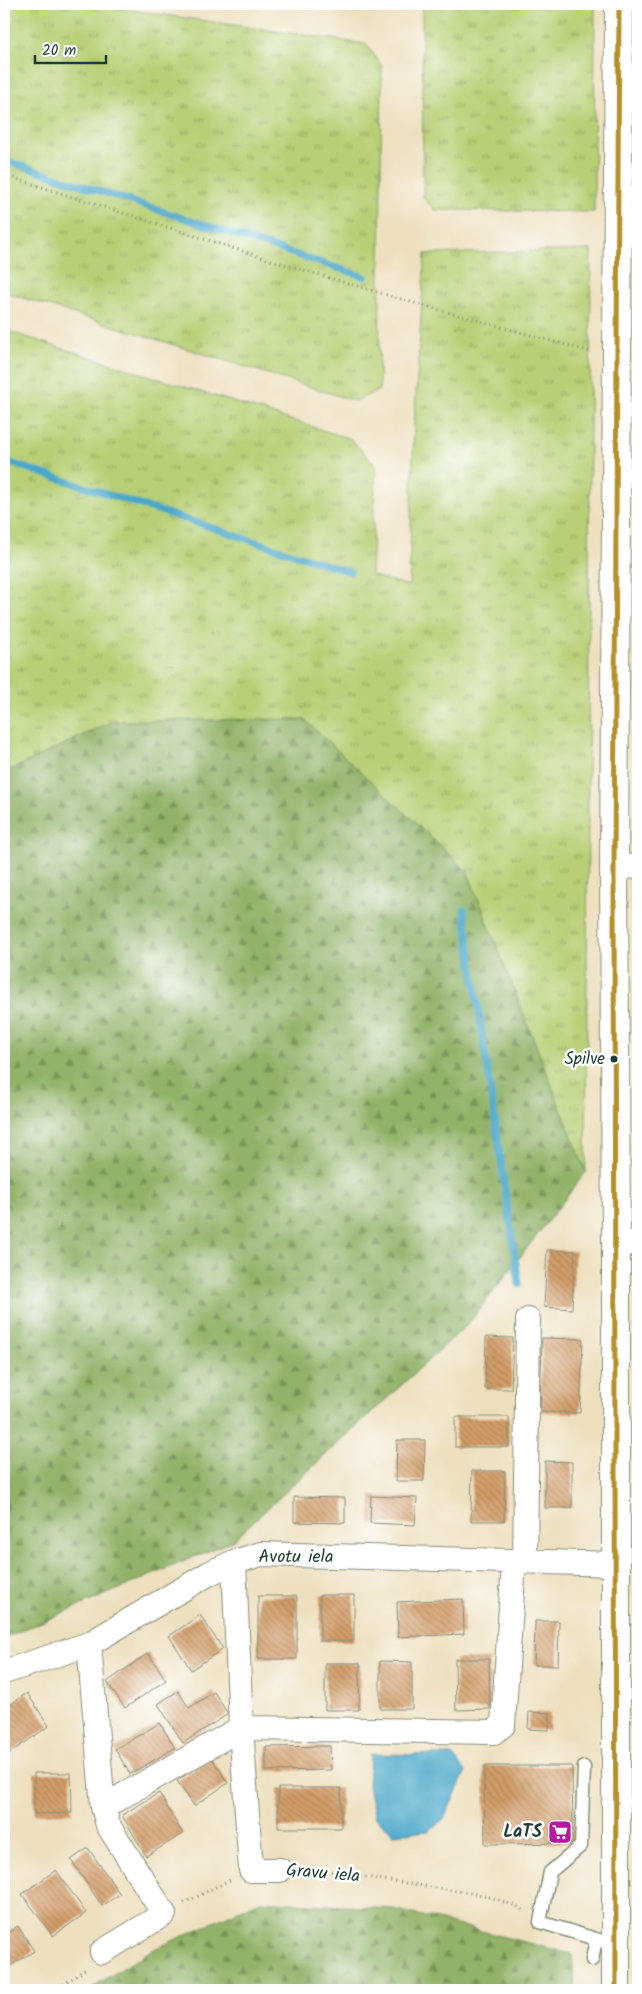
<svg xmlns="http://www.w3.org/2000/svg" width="642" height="1994" viewBox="0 0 642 1994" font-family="Kalam,sans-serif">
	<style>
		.grass { fill: url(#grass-tufts); stroke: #6b8655 }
		.forest { fill: url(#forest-firs); stroke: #58784e }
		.water { fill: #4ba7c9; stroke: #35727e }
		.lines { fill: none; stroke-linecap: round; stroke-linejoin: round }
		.stream { stroke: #4ba7c9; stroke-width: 7 }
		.building { fill: url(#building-back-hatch) }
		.service-casing { stroke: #868e7a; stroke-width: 15 }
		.minor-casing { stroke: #868e7a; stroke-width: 26 }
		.tertiary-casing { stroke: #868e7a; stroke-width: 30 }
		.path { stroke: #868e7a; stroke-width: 3; stroke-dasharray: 1 4; stroke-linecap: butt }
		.service { stroke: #fff; stroke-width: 12 }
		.minor { stroke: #fff; stroke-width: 24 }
		.tertiary { stroke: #fff; stroke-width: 28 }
		.bus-1-casing { stroke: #fff; stroke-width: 9 }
		.bus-1 { stroke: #b4902b; stroke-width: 5 }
		.bus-dot { fill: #1f3d34; stroke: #fff; stroke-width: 2 }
		.labels { text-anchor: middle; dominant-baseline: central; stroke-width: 5; stroke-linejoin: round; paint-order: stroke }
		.bus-label { font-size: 17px; fill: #1f3d34; stroke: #fff; text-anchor: end }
		.street-label { font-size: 18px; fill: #1f3d34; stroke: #fff }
		.poi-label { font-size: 18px; font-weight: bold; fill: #1f3d34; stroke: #fff; text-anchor: end }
	</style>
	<defs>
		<pattern id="grass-tufts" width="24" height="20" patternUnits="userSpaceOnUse" patternTransform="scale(1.25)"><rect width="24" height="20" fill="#b7d076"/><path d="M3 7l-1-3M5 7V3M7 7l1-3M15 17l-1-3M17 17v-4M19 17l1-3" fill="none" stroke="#94aa62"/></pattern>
		<pattern id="forest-firs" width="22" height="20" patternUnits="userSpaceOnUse" patternTransform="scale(1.25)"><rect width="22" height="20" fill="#91b267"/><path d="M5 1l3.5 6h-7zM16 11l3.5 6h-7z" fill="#769256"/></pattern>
		<pattern id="building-back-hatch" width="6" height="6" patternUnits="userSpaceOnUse" patternTransform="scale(1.25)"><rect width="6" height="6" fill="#d39d69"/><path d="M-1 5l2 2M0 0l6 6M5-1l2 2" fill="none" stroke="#ab8157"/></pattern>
	</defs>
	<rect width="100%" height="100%" fill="#fff"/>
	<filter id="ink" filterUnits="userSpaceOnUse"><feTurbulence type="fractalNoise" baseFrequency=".02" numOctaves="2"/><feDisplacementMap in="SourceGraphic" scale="10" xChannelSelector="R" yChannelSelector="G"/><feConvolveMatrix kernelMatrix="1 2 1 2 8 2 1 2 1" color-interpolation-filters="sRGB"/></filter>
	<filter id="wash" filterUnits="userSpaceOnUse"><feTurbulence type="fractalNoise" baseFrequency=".0096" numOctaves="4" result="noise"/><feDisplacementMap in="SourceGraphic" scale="20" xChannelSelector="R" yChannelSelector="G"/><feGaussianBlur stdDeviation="1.12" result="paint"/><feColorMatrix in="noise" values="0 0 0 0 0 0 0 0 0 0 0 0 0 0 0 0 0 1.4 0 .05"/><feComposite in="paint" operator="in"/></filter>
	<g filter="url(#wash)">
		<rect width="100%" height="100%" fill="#eee0bf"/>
		<path class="grass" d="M 4,4 L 89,4 L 366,44 L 382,66 L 379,390 L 355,401 L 4,292 Z
			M 422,4 L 595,4 L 594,212 L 435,210 L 423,197 Z
			M 591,250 L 586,1172 L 467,871 L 113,721 L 4,773 L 4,330 L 351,439 L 376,466 L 371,575 L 409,586 L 414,426 L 425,254 Z"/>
		<path class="forest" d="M 304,719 L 467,871 L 586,1172 L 469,1323 L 232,1541 L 4,1638 L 4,773 L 113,721 Z
			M 260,1901 L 394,1909 L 572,1954 L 575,1990 L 88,1990 L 150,1951 Z"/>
		<path class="water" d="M 370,1754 L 452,1755 L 466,1771 L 444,1819 L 429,1831 L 394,1834 L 375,1818 L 368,1786 Z"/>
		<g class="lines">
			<path class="stream" d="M 4,160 L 365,277
				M 4,461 L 350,572
				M 464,910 L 519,1284"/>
		</g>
		<g id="blocks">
			<path class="building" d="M 547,1250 L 575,1251 L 572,1309 L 544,1307 Z
				M 486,1337 L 513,1338 L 511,1389 L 485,1389 Z
				M 542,1338 L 583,1339 L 580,1413 L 540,1412 Z
				M 455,1417 L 509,1417 L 509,1447 L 455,1447 Z
				M 397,1440 L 425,1440 L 424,1481 L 396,1481 Z
				M 545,1461 L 572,1462 L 572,1508 L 545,1508 Z
				M 472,1471 L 505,1471 L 504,1521 L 471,1521 Z
				M 371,1496 L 417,1498 L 415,1525 L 370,1523 Z
				M 294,1497 L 345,1498 L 345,1523 L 294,1522 Z
				M 320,1595 L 354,1595 L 354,1641 L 320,1641 Z
				M 258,1596 L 297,1596 L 297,1659 L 258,1659 Z
				M 463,1599 L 464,1634 L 398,1637 L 397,1602 Z
				M 200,1615 L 223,1649 L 191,1670 L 169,1636 Z
				M 535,1621 L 559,1621 L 558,1665 L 534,1665 Z
				M 148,1653 L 166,1680 L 125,1708 L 107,1682 Z
				M 455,1659 L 489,1659 L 490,1709 L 456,1710 Z
				M 380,1661 L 412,1662 L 412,1709 L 380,1709 Z
				M 325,1663 L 360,1663 L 359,1710 L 325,1710 Z
				M 178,1691 L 189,1708 L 214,1692 L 228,1714 L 183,1743 L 158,1704 Z
				M 27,1693 L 49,1726 L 7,1755 L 4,1751 L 4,1709 Z
				M 529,1712 L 550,1713 L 549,1730 L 528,1729 Z
				M 160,1723 L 175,1748 L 130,1774 L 115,1749 Z
				M 330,1746 L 331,1770 L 266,1771 L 266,1747 Z
				M 211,1757 L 228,1783 L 194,1806 L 177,1781 Z
				M 484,1766 L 572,1766 L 573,1843 L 485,1844 Z
				M 34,1773 L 71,1773 L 72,1813 L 34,1814 Z
				M 278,1788 L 341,1788 L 341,1828 L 278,1828 Z
				M 159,1793 L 183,1834 L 146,1856 L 122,1815 Z
				M 88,1848 L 120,1894 L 102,1906 L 71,1860 Z
				M 56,1870 L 86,1913 L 53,1936 L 22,1894 Z
				M 18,1926 L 34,1951 L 4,1970 L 4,1935 Z"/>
		</g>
	</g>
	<g filter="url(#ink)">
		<use href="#blocks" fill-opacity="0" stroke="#868e7a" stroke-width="1"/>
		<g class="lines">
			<g class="service-casing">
				<path id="service" d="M 584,1767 L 581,1846 L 550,1872 L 540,1922 L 615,1945
					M 592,1960 L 596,1939"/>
			</g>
			<g class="minor-casing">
				<path id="minor" d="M 617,232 L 638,231
					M 614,868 L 638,866
					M 616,1243 L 638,1243
					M 525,1561 L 528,1320
					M 234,1562 L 241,1728 L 251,1870 L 280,1870
					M 89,1644 L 103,1807
					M 4,1672 L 89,1644 L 210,1573 L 234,1562 L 261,1554 L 616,1564
					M 102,1952 L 164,1914 L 108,1825 L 103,1807 L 241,1728 L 494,1732 L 503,1725 L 514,1562"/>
			</g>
			<g class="tertiary-casing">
				<path id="tertiary" d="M 616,1990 L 616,1243 L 614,868 L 619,4"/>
			</g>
			<path class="path" d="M 4,175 L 267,259 L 400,299 L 592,352
				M 301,1870 L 326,1871 L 483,1895 L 516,1906 L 525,1912
				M 184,1903 L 230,1880
				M 55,1990 L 86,1969"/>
			<use href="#service" class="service"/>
			<use href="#minor" class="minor"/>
			<use href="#tertiary" class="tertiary"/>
			<g class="bus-1-casing">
				<path id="bus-1" d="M 616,1990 L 614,868 L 619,4"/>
			</g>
			<use href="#bus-1" class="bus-1"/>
		</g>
	</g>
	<defs>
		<g id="supermarket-square" transform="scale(1.25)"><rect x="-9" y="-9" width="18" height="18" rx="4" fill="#b5179e" stroke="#fff"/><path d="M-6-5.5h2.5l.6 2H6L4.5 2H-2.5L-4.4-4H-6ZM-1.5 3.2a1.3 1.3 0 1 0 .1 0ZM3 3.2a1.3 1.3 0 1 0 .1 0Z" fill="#fff"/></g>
	</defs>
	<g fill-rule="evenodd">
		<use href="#supermarket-square" x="560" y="1832"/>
	</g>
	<circle class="bus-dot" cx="614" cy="1059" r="4.5"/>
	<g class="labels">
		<g class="bus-label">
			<text x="605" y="1059">Spilve</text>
		</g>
		<g class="street-label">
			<text x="296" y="1557">Avotu iela</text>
			<text transform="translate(323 1874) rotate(5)">Gravu iela</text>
		</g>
		<g class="poi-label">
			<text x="542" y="1832">LaTS</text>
		</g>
	</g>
	<rect width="642" height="1994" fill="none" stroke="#fff" stroke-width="20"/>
	<path d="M35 55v8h71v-8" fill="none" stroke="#1f3d34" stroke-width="2.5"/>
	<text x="42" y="55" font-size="15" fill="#1f3d34" stroke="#ffffff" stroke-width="4" paint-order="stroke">20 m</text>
</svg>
